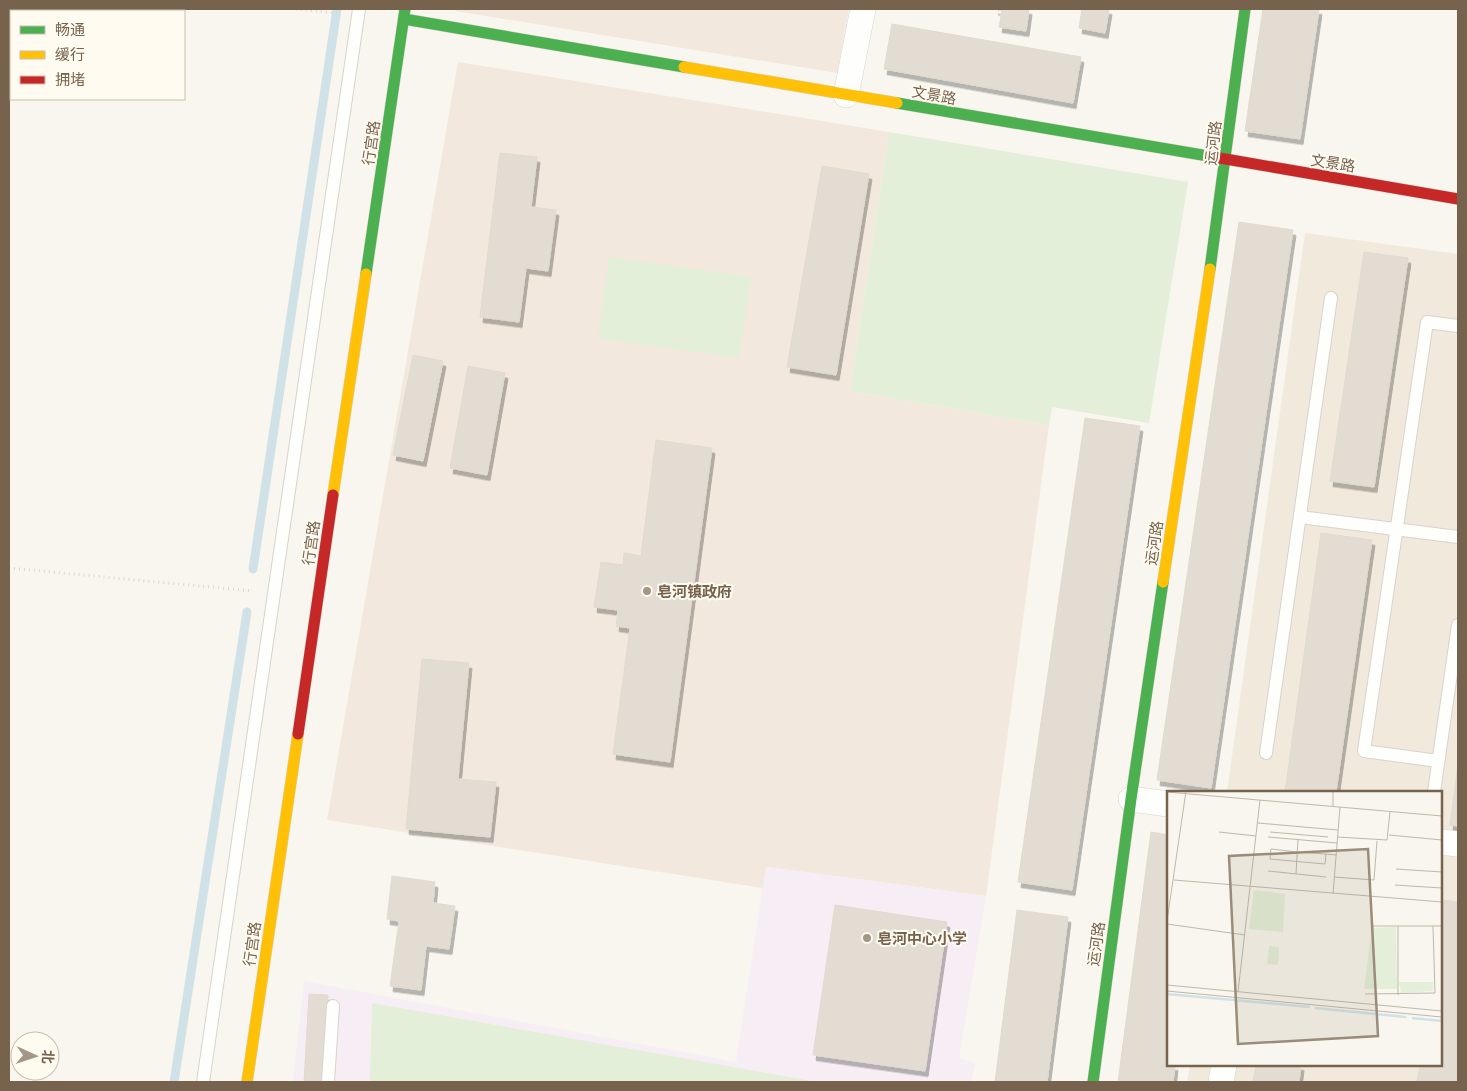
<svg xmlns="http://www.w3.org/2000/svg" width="1467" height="1091" viewBox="0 0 1467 1091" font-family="'IBM Plex Sans','Noto Sans SC',sans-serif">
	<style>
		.residential { fill: #f1eadc }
		.commercial { fill: #f2e8dd }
		.education { fill: #f6eef4 }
		.green { fill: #e3efd9 }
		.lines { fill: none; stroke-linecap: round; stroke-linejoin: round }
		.stream { stroke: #d0e2e8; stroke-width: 9 }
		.building { fill: #e3dcd3; stroke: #e1dad0; filter: url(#shadow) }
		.lane-casing { stroke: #d7d3cc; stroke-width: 14 }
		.street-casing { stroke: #d7d3cc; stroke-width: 26 }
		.fast-casing { stroke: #d8d3cc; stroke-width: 12 }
		.slow-casing { stroke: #d8d3cc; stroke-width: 12 }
		.jam-casing { stroke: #d8d3cc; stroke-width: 12 }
		.path { stroke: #dad6d0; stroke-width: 3; stroke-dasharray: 1 4; stroke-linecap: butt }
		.lane { stroke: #fefefc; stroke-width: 12 }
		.street { stroke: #fefefc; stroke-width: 25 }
		.fast { stroke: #4caf50; stroke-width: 11 }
		.slow { stroke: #ffc107; stroke-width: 11 }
		.jam { stroke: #c62828; stroke-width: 11 }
		.poi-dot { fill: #a49685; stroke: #fffbf1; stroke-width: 2 }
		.labels { text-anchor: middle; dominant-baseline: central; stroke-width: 4; stroke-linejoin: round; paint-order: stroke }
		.street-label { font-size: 15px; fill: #77634d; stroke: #fffbf1 }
		.poi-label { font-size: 15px; font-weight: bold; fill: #77634d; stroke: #fffbf1; text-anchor: start }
		.inset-river { fill: none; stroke: #d0e2e8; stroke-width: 2.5 }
		.inset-road { fill: none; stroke: #c0b7a9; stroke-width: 1 }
		.view { fill: #9b8c7a; fill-opacity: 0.15; stroke: #9b8c7a; stroke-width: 2.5 }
		.inset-edge { fill: none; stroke: #77634d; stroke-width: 2.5 }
	</style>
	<defs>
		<filter id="shadow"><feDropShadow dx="3" dy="5.5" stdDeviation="0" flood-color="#0004"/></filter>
	</defs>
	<rect width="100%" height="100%" fill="#f8f6ee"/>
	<path class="residential" d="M 1305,233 L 1458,254 L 1458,1082 L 1187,1082 L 1190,1065 L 1441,1065 L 1441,792 L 1227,792 Z"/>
	<path class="commercial" d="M 456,9 L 849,9 L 837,73 L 455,11 Z
		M 458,62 L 889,132 L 850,391 L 1049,425 L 986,896 L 767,867 L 763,888 L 327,820 Z"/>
	<path class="education" d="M 766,867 L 986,896 L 959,1058 L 975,1063 L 971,1082 L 293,1082 L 304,981 L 736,1062 Z"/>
	<path class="green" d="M 889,132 L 1188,182 L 1149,423 L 1052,407 L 1049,425 L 850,391 Z
		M 609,257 L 751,277 L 739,358 L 598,338 Z
		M 372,1003 L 817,1082 L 370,1082 Z"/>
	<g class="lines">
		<path class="stream" d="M 253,569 L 337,9
			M 174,1082 L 247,612"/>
	</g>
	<path class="building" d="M 995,9 L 1029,9 L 1026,31 L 999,27 L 1002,11 Z
		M 1082,9 L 1109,9 L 1105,33 L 1079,28 Z
		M 1263,9 L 1319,9 L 1300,139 L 1245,131 Z
		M 892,24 L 1081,57 L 1073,103 L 884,69 Z
		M 500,153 L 537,157 L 531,207 L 556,210 L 548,271 L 526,268 L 519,322 L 480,317 Z
		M 822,166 L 869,174 L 836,375 L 787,367 Z
		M 1239,222 L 1293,230 L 1211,788 L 1157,780 Z
		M 1364,252 L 1408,258 L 1374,487 L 1330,481 Z
		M 413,355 L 443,361 L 423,461 L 393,455 Z
		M 468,366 L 505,373 L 487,475 L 450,468 Z
		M 1085,418 L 1140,426 L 1072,890 L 1018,882 Z
		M 656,440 L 712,448 L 670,762 L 613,754 L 630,628 L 616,626 L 618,610 L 594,607 L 601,562 L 623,565 L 624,553 L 641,556 Z
		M 1321,533 L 1372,540 L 1336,792 L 1285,792 Z
		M 422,659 L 469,663 L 458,779 L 496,782 L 490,837 L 406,829 Z
		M 1458,764 L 1458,826 L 1450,825 Z
		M 1151,832 L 1168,835 L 1168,1065 L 1175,1065 L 1173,1082 L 1118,1082 Z
		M 392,876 L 435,882 L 433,903 L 455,906 L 449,949 L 426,946 L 421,990 L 390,986 L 399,921 L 387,919 Z
		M 1444,900 L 1458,902 L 1458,1082 L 1417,1082 L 1420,1065 L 1441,1065 L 1441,921 Z
		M 835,905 L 947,922 L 925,1071 L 813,1055 Z
		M 1017,910 L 1068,917 L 1047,1082 L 995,1082 Z
		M 309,994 L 328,995 L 323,1082 L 304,1082 Z
		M 1256,1065 L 1301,1065 L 1299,1082 L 1253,1082 Z"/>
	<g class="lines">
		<g class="lane-casing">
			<path id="lane" d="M 1300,517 L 1458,537
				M 1266,753 L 1331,298
				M 1438,761 L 1364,751 L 1427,322 L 1458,326
				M 1434,792 L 1458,625
				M 203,1082 L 359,9
				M 328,1082 L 333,1006"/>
		</g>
		<g class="street-casing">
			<path id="street" d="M 846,95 L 863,9
				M 1131,799 L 1168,804
				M 1441,842 L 1458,844
				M 1221,1082 L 1224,1065"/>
		</g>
		<g class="fast-casing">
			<path id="fast" d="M 404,19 L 684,67
				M 897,103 L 1214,157
				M 1210,269 L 1245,9
				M 366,274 L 405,9
				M 1093,1082 L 1131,799 L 1163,582"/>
		</g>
		<g class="slow-casing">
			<path id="slow" d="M 684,67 L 897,103
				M 333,495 L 366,274
				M 1163,582 L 1210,269
				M 247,1082 L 298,734"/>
		</g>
		<g class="jam-casing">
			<path id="jam" d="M 1214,157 L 1458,199
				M 298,734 L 333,495"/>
		</g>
		<path class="path" d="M 296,9 L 337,13
			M 9,568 L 253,591"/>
		<use href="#lane" class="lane"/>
		<use href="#street" class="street"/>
		<use href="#fast" class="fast"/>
		<use href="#slow" class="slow"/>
		<use href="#jam" class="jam"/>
	</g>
	<g class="poi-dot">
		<circle cx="647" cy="591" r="5"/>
		<circle cx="867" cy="938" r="5"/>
	</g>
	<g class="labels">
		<g class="street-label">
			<text transform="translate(934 95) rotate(10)">文景路</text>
			<text transform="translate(371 143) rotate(-82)">行宫路</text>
			<text transform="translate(1213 143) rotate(-83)">运河路</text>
			<text transform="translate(1333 163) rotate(9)">文景路</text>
			<text transform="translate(311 543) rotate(-82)">行宫路</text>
			<text transform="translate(1154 543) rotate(-81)">运河路</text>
			<text transform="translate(252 944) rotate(-82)">行宫路</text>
			<text transform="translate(1096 944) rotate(-82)">运河路</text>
		</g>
		<g class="poi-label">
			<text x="657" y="591">皂河镇政府</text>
			<text x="877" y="938">皂河中心小学</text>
		</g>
	</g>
	<g transform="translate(1167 791)">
		<rect width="275" height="275" fill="#f8f6ee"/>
		<path d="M 87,99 L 118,103 L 116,141 L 82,138 ZM 229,136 L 230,198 L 197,198 L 205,137 ZM 102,155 L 112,156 L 111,174 L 100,173 ZM 232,191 L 266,191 L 266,200 L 234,202 Z" fill="#e3efd9"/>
		<path class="inset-river" d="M 0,203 L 143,216M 148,217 L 239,226M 245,227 L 275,230"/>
		<path class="inset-road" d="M 166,0 L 166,16M 0,1 L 275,25M 91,32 L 171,39M 52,41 L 89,45M 103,41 L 161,46M 222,44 L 275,49M 101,46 L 170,52M 171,46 L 220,49 L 223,21M 159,63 L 158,73 L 103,68 L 104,58 L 130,61 L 159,63 L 169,64M 229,78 L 275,81M 101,80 L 159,86M 129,83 L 131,48M 167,86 L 207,89 L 210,50M 7,89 L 275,111M 228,94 L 275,97M 166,103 L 173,16M 0,130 L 19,0M 0,133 L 78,144M 205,135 L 275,135M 231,135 L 231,204M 0,194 L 275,220M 0,200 L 275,226M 71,201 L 93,9M 198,203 L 268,202 L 266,135"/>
		<path class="view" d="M 201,58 L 211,245 L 71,253 L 62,65 Z"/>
		<rect width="275" height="275" class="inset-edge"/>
	</g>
	<rect width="1467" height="1091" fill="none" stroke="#77634d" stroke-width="20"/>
	<rect x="10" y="10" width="175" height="90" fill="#fffbf1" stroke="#c9beaf"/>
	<rect x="20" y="26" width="25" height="8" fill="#4caf50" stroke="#c9beaf"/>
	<text x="55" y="35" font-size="15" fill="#77634d">畅通</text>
	<rect x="20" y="51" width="25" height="8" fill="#ffc107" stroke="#c9beaf"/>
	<text x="55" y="60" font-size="15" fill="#77634d">缓行</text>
	<rect x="20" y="76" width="25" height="8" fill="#c62828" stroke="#c9beaf"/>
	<text x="55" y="85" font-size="15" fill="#77634d">拥堵</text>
	<g transform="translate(35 1056) rotate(93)"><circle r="24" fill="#fffbf1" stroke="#c9beaf"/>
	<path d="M0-4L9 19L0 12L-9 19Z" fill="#a49685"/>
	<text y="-8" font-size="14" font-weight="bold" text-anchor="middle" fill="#77634d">北</text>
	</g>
</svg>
